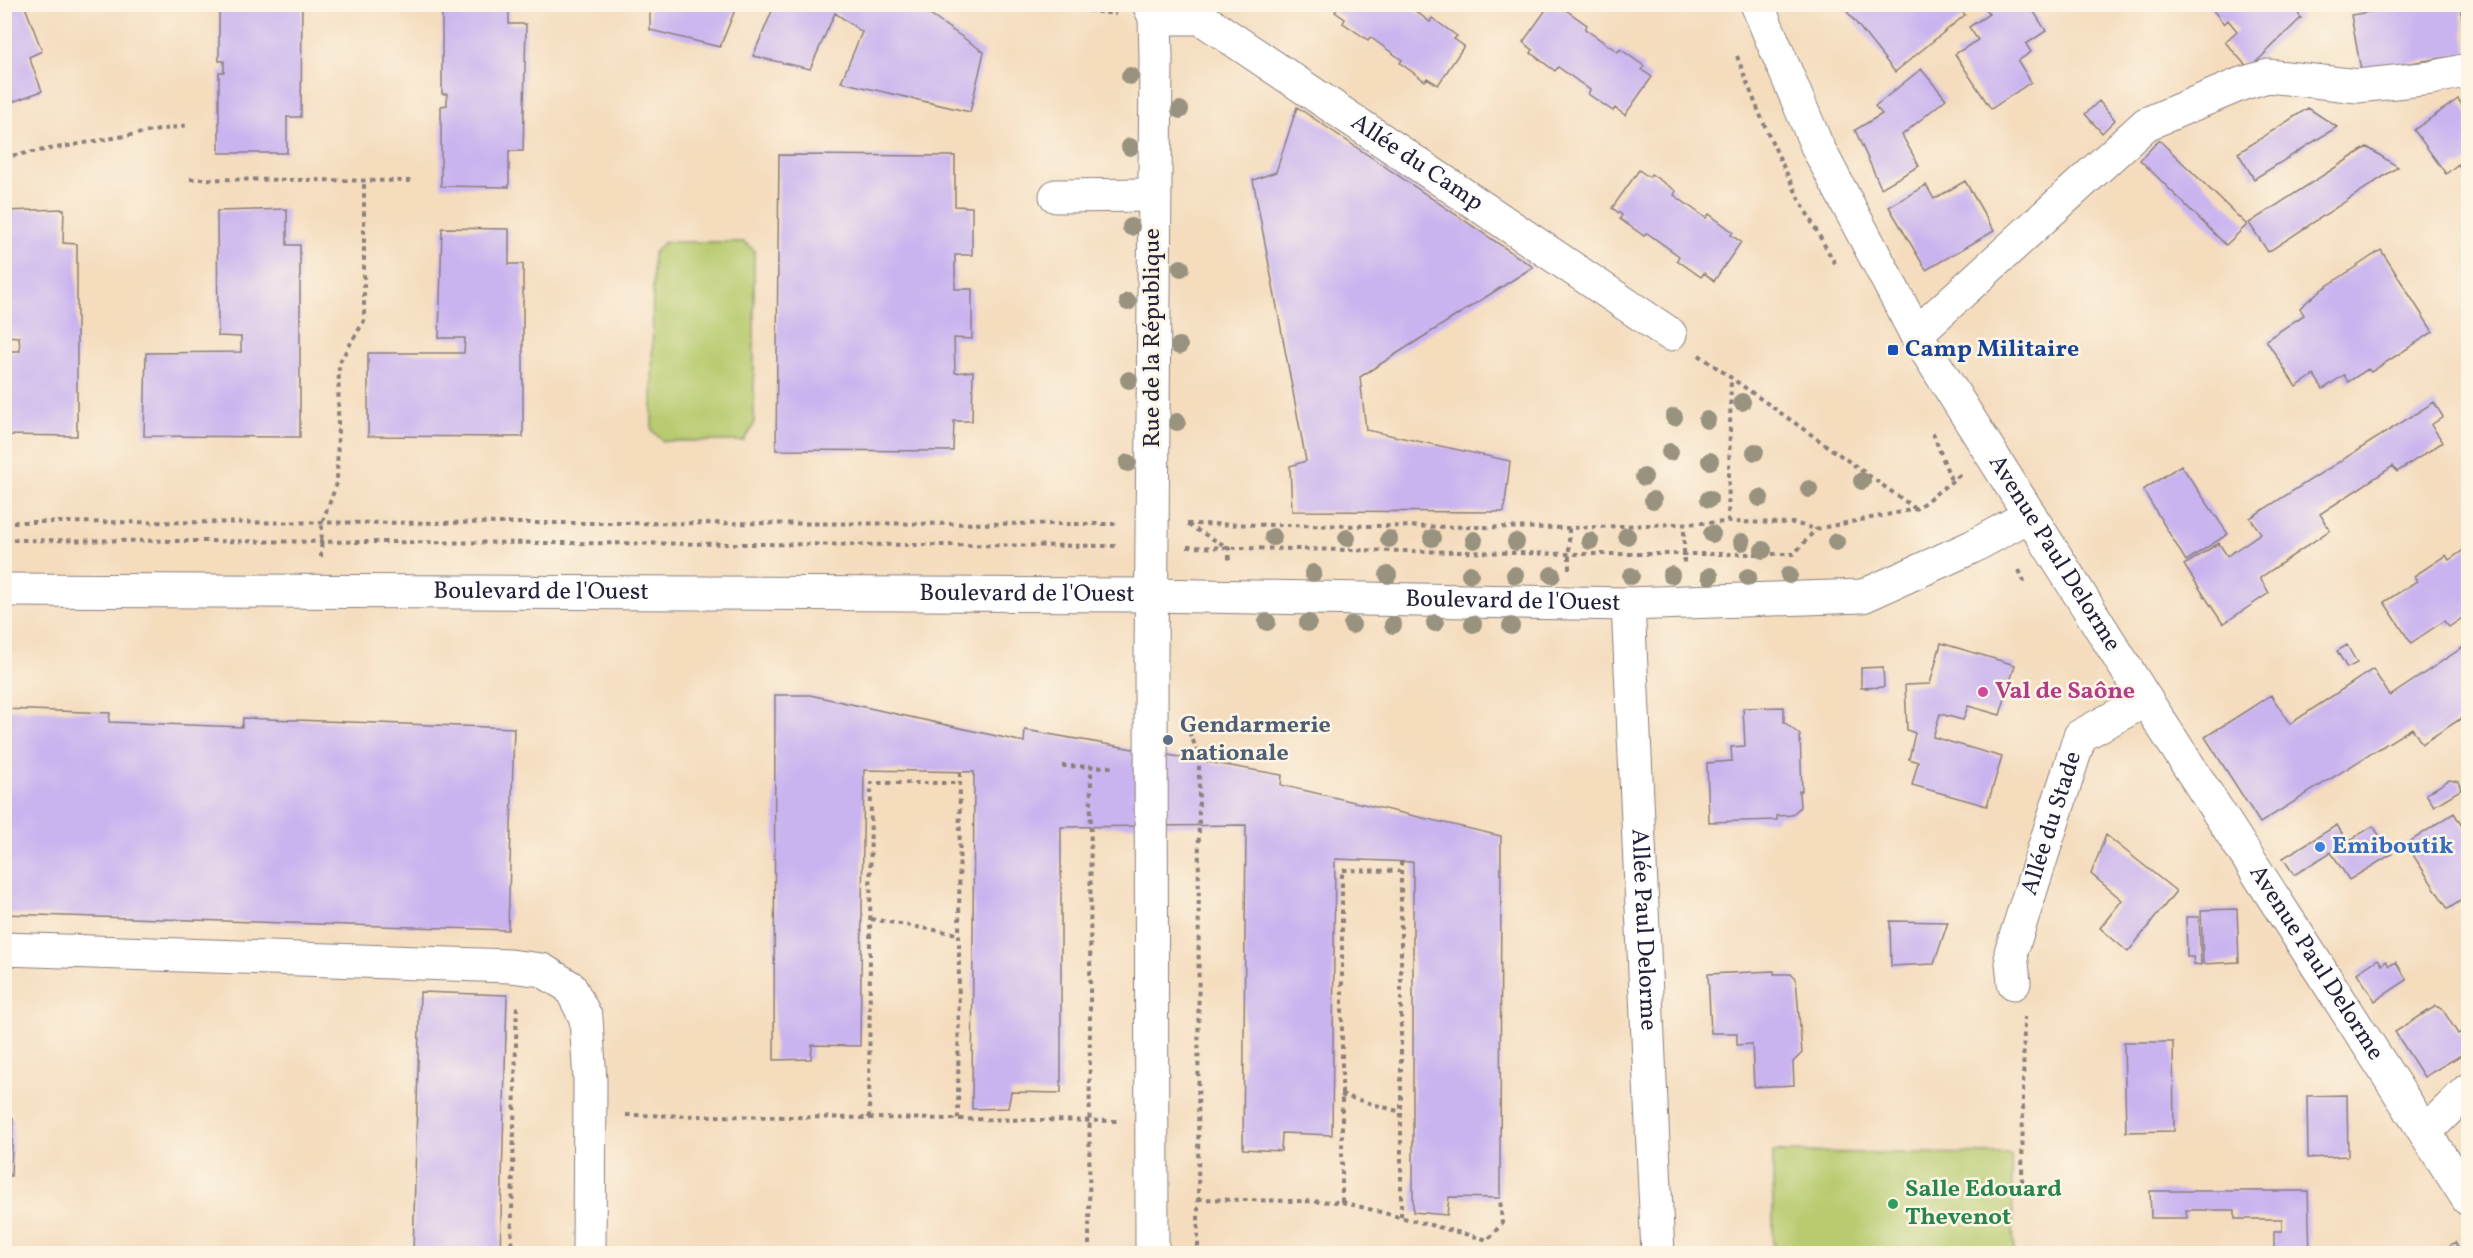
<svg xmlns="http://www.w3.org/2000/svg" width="2473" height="1258" viewBox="0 0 2473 1258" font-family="Vollkorn,serif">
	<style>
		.green { fill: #b8cb6f; stroke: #6d7655; stroke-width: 1.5 }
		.building { fill: #c9b4ef }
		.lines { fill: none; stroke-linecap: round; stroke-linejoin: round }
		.minor-casing { stroke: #8b7f7c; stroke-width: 35 }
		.major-casing { stroke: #8b7f7c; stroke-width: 35 }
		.path { stroke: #8b7f7c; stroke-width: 4; stroke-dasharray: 4.5 4.5; stroke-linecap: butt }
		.minor { stroke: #fff; stroke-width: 33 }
		.major { stroke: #fff; stroke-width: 33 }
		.tree { fill: #99927e }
		.transit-dot { fill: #1a4fb4; stroke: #fcf5e5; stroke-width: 2 }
		.hotel-dot { fill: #d1479c; stroke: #fcf5e5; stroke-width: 2 }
		.service-dot { fill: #5c6f8a; stroke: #fcf5e5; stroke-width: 2 }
		.shop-dot { fill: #3f7fe0; stroke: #fcf5e5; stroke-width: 2 }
		.leisure-dot { fill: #2e9e5b; stroke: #fcf5e5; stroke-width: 2 }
		.labels { text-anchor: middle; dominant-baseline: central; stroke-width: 5; stroke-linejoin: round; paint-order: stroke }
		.street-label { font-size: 24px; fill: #22223b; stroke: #fcf5e5 }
		.transit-label { font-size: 24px; font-weight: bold; fill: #164399; stroke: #fcf5e5; text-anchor: start }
		.hotel-label { font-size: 24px; font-weight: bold; fill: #b23c85; stroke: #fcf5e5; text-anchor: start }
		.service-label { font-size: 24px; font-weight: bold; fill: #4e5e75; stroke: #fcf5e5; text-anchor: start }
		.shop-label { font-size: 24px; font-weight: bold; fill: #366cbe; stroke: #fcf5e5; text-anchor: start }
		.leisure-label { font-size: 24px; font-weight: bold; fill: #27864d; stroke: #fcf5e5; text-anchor: start }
	</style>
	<rect width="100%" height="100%" fill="#fcf5e5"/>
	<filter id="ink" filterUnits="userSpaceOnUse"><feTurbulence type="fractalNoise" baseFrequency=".0167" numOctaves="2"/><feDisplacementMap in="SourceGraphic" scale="12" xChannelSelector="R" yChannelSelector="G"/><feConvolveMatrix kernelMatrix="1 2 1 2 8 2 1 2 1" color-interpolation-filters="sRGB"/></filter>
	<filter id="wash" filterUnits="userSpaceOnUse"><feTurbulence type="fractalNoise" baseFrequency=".008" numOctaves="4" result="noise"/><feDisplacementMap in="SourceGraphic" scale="24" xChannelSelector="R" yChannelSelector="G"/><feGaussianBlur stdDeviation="1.35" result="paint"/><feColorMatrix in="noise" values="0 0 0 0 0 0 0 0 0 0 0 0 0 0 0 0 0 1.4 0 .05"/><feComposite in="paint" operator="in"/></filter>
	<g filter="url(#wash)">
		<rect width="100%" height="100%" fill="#f4dcbd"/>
		<path class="green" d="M 664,242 L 744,242 L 754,250 L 754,425 L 743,441 L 663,441 L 652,430 L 653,254 Z
			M 1773,1152 L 2011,1154 L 2014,1253 L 1773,1253 Z"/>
		<g id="blocks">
			<path class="building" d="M 4,4 L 24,4 L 42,51 L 29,57 L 42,91 L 4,105 Z
				M 219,4 L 302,4 L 301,117 L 287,117 L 287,153 L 219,153 L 219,72 L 224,72 L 224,61 L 219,61 Z
				M 442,4 L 509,4 L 509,24 L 526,24 L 523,151 L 509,151 L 509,187 L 441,186 L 441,106 L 447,105 L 447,94 L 442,94 Z
				M 775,4 L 914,4 L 984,52 L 970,112 L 841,82 L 862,32 L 835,13 L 810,69 L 753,56 Z
				M 1340,4 L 1406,4 L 1430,22 L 1432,18 L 1457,36 L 1454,39 L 1464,46 L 1438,85 L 1427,78 L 1425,81 L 1400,63 L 1402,60 L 1370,37 L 1368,40 L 1343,23 L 1345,19 L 1335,12 Z
				M 1550,4 L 1560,11 L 1563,8 L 1587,25 L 1585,29 L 1618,52 L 1620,49 L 1644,66 L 1642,70 L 1652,77 L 1625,115 L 1615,108 L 1613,111 L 1588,94 L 1590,90 L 1558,67 L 1555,71 L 1531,53 L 1533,50 L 1523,42 Z
				M 1841,4 L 1956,4 L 1965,15 L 1895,72 Z
				M 1982,4 L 2029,4 L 2046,31 L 2026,44 L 2031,52 L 2018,61 L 2031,82 L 1991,109 L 1955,54 L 1978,40 L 1969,27 L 1989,14 Z
				M 2208,4 L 2292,4 L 2301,18 L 2249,69 L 2225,42 L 2237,31 L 2228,20 L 2224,24 Z
				M 2398,4 L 2460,4 L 2467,54 L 2361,71 L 2351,15 L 2399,7 Z
				M 650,5 L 737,5 L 720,47 L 650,30 Z
				M 1921,69 L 1946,99 L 1902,135 L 1919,166 L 1881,188 L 1855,130 L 1882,114 L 1875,106 Z
				M 2458,99 L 2468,113 L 2468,161 L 2460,167 L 2458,164 L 2446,174 L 2414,130 Z
				M 2099,101 L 2115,120 L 2102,133 L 2085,114 Z
				M 1297,107 L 1533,267 L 1360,377 L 1366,430 L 1510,461 L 1504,512 L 1292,511 L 1290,466 L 1306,461 L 1253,180 L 1276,172 Z
				M 2308,108 L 2337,127 L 2254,179 L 2238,153 Z
				M 2159,140 L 2247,225 L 2226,245 L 2140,160 Z
				M 2367,147 L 2398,167 L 2268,252 L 2249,223 Z
				M 779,155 L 955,156 L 955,206 L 972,207 L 972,255 L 955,255 L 955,289 L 972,289 L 972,339 L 954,338 L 955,373 L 973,371 L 972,421 L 954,421 L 953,451 L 776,450 Z
				M 1639,170 L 1649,177 L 1651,174 L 1676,191 L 1674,195 L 1706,218 L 1709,214 L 1733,232 L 1731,235 L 1741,242 L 1714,281 L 1704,273 L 1701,277 L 1677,260 L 1679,256 L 1647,233 L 1644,236 L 1620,219 L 1622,215 L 1612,208 Z
				M 1965,181 L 1994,231 L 1926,270 L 1889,207 L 1926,185 L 1934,199 Z
				M 64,209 L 63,243 L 77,244 L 77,436 L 4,435 L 4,351 L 20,351 L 19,337 L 4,336 L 4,211 Z
				M 287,209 L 287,245 L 300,245 L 300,437 L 144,436 L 146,353 L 241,352 L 241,337 L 218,336 L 217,211 Z
				M 442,228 L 509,229 L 509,264 L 523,264 L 523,437 L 368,436 L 368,353 L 464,353 L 465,338 L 439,338 Z
				M 2381,250 L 2433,332 L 2371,372 L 2368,369 L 2348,382 L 2344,375 L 2323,389 L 2314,375 L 2296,387 L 2266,340 L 2304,315 L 2300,308 L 2318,292 Z
				M 2434,402 L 2443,417 L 2431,425 L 2443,442 L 2397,472 L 2393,466 L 2320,514 L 2330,530 L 2260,578 L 2269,593 L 2223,624 L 2184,565 L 2219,543 L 2227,556 L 2261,533 L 2250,518 Z
				M 2181,465 L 2228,534 L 2186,561 L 2143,490 Z
				M 2468,547 L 2468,614 L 2449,627 L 2444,621 L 2411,643 L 2384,602 L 2417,581 L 2414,576 L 2446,555 L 2449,560 Z
				M 1941,643 L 2015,665 L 2000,715 L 1968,706 L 1963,720 L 1940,714 L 1933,737 L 2002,757 L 1987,806 L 1912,785 L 1918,762 L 1909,759 L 1915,733 L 1907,730 L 1905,685 L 1930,684 Z
				M 2468,644 L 2468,714 L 2422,744 L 2412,728 L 2260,823 L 2205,737 L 2271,695 L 2290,724 L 2373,669 L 2390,696 Z
				M 2347,645 L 2357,663 L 2347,668 L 2337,651 Z
				M 1883,667 L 1884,687 L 1861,688 L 1861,668 Z
				M 775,695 L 810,695 L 1024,742 L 1025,730 L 1282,775 L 1281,785 L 1501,836 L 1500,1198 L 1449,1197 L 1447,1215 L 1413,1212 L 1413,862 L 1335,859 L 1332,1135 L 1282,1133 L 1281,1151 L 1243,1149 L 1246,825 L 1061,827 L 1061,1093 L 1011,1092 L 1008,1108 L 972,1109 L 974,772 L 864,770 L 860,1046 L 812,1045 L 811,1059 L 774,1060 Z
				M 1784,707 L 1784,722 L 1800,735 L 1802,791 L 1799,791 L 1800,807 L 1792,815 L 1777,816 L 1777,820 L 1709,822 L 1707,763 L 1732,761 L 1731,747 L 1745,746 L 1743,708 Z
				M 4,709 L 110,713 L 109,722 L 242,727 L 243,718 L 514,728 L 508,930 L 4,914 Z
				M 2449,780 L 2459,782 L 2462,789 L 2434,806 L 2426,794 Z
				M 2454,813 L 2468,836 L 2468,896 L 2448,909 L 2406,844 Z
				M 2337,825 L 2347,842 L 2373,826 L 2392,854 L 2349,880 L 2331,852 L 2294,875 L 2283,858 Z
				M 2106,835 L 2176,891 L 2128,952 L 2100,928 L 2122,900 L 2091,874 Z
				M 2237,909 L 2239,962 L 2203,964 L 2201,910 Z
				M 2186,917 L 2199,917 L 2201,965 L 2194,964 L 2193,957 L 2187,957 Z
				M 1890,921 L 1948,922 L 1934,964 L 1891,966 Z
				M 2378,959 L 2382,965 L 2386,961 L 2389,966 L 2396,962 L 2407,980 L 2375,1001 L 2357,973 Z
				M 1774,971 L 1774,974 L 1791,974 L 1796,979 L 1802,1053 L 1793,1062 L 1794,1085 L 1754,1087 L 1752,1044 L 1737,1045 L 1737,1033 L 1711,1033 L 1708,974 Z
				M 420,992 L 507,995 L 500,1254 L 413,1254 Z
				M 2436,1006 L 2443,1010 L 2458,1034 L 2468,1028 L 2468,1051 L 2424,1077 L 2395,1032 Z
				M 2124,1042 L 2173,1042 L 2174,1131 L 2126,1132 Z
				M 2347,1095 L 2348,1156 L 2308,1158 L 2307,1096 Z
				M 4,1118 L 13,1118 L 11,1176 L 4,1176 Z
				M 2150,1191 L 2308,1191 L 2310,1254 L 2274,1254 L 2274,1231 L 2282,1231 L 2282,1219 L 2235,1219 L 2235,1210 L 2186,1210 L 2187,1218 L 2151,1218 Z
				M 2455,1242 L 2462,1254 L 2438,1254 Z"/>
		</g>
	</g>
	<g filter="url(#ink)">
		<use href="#blocks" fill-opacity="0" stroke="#8b7f7c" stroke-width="1.5"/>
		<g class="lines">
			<g class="minor-casing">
				<g id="minor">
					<path d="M 1149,4 L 1155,18 L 1156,58 L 1151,658 L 1152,1254"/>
					<path id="s1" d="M 1155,18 L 1201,18 L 1670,334"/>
					<path d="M 1056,196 L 1154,195"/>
					<path d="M 1916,334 L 2146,124 L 2241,84 L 2268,76 L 2358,86 L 2431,78 L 2468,70"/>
					<path id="s2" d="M 4,590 L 1151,595 L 1628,604 L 1863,596 L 1972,547 L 2030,515"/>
					<path id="s3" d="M 1628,604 L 1658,1254"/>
					<path d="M 4,949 L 510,966 L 542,970 L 570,987 L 586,1018 L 590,1081 L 589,1254"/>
					<path id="s4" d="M 2014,983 L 2011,952 L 2080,736 L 2146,700"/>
					<path d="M 2425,1132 L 2468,1090"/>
				</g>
			</g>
			<g class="major-casing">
				<g id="major">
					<path id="s5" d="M 1757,4 L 1817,146 L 1916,334 L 2146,700 L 2468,1199"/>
				</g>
			</g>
			<path class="path" d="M 1062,4 L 1067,8 L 1116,14
				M 1737,56 C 1765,132 1795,195 1836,265
				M 4,157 L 188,125
				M 190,179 L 415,181
				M 1699,355 L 1916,509
				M 1933,433 L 1951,480
				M 4,522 L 1117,524
				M 1684,522 L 1684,566
				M 1728,522 L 1731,378
				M 1187,524 L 1569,528 L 1728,522 L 1793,523 L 1816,529 L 1916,509 L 1960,475 L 1962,477
				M 1188,525 L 1229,548 L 1229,560
				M 4,540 L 1117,546
				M 1187,547 L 1569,554 L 1794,554 L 1816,529
				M 321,557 L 322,523 L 337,483 L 339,363 L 364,321 L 364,180
				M 1569,569 L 1569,528
				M 2019,570 L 2024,581 L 2028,579
				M 1189,732 L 1199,754 L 1198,1254
				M 1062,766 L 1115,767
				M 1401,861 L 1401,1218
				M 871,919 L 958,934
				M 1341,1095 L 1401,1112
				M 626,1115 L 1117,1121
				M 869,1118 L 871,783 L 959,783
				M 958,1119 L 960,772
				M 2022,1182 L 2024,1017
				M 1198,1199 L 1342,1202 L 1488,1240 L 1502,1223 L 1500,1198
				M 1342,1202 L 1342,870 L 1400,871
				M 511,1254 L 517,1002
				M 1089,1254 L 1091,766"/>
			<use href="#minor" class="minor"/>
			<use href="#major" class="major"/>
		</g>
		<g class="tree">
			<circle cx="1130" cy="76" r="9"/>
			<circle cx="1180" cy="110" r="9"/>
			<circle cx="1130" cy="147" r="9"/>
			<circle cx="1131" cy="227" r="9"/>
			<circle cx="1181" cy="268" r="9"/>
			<circle cx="1128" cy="302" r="9"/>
			<circle cx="1179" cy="346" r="9"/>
			<circle cx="1129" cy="380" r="9"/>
			<circle cx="1742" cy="402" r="9"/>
			<circle cx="1674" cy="417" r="9"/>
			<circle cx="1707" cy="420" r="9"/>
			<circle cx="1177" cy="422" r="9"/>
			<circle cx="1670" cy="452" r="9"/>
			<circle cx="1755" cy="452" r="9"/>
			<circle cx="1710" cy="461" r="9"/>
			<circle cx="1128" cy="463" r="9"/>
			<circle cx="1644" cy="477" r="9"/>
			<circle cx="1862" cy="481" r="9"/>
			<circle cx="1809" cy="489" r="9"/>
			<circle cx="1760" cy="498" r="9"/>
			<circle cx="1709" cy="499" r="9"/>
			<circle cx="1653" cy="500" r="9"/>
			<circle cx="1712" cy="534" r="9"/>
			<circle cx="1627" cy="536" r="9"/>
			<circle cx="1273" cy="537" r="9"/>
			<circle cx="1347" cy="538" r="9"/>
			<circle cx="1432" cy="538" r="9"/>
			<circle cx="1389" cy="539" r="9"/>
			<circle cx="1474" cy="540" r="9"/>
			<circle cx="1590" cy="541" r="9"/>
			<circle cx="1516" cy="542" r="9"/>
			<circle cx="1742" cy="542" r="9"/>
			<circle cx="1836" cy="542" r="9"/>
			<circle cx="1763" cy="550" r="9"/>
			<circle cx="1313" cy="573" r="9"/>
			<circle cx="1470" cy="574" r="9"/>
			<circle cx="1388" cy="575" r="9"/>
			<circle cx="1515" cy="575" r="9"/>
			<circle cx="1552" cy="575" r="9"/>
			<circle cx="1671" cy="575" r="9"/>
			<circle cx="1789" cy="575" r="9"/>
			<circle cx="1631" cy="576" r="9"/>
			<circle cx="1710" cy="576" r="9"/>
			<circle cx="1748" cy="577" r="9"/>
			<circle cx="1267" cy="622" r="9"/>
			<circle cx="1308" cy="623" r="9"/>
			<circle cx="1435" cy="623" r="9"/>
			<circle cx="1473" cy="624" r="9"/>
			<circle cx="1352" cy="625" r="9"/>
			<circle cx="1393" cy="625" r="9"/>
			<circle cx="1511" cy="626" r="9"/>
		</g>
	</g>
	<rect class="transit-dot" x="1887" y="344" width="12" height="12" rx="3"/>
	<circle class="hotel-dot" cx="1983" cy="692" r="6"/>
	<circle class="service-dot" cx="1168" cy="740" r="6"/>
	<circle class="shop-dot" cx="2320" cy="847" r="6"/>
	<circle class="leisure-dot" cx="1893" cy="1204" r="6"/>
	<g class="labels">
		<g class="street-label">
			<text stroke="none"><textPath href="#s1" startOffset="306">Allée du Camp</textPath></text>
			<text transform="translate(1153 338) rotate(-90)">Rue de la République</text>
			<text stroke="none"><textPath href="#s5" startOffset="626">Avenue Paul Delorme</textPath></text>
			<text stroke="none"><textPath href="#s2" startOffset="537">Boulevard de l'Ouest</textPath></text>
			<text stroke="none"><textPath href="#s2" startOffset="1023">Boulevard de l'Ouest</textPath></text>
			<text stroke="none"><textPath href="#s2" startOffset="1509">Boulevard de l'Ouest</textPath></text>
			<text stroke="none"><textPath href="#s4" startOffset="166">Allée du Stade</textPath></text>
			<text stroke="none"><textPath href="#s3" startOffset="326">Allée Paul Delorme</textPath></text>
			<text stroke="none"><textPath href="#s5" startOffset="1112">Avenue Paul Delorme</textPath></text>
		</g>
		<g class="transit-label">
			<text x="1905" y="350">Camp Militaire</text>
		</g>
		<g class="hotel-label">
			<text x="1995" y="692">Val de Saône</text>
		</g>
		<g class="service-label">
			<text x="1180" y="726">Gendarmerie<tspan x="1180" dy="28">nationale</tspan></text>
		</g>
		<g class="shop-label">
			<text x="2332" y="847">Emiboutik</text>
		</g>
		<g class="leisure-label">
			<text x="1905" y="1190">Salle Edouard<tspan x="1905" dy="28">Thevenot</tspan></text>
		</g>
	</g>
	<rect width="2473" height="1258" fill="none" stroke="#fcf5e5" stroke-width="24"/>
</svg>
